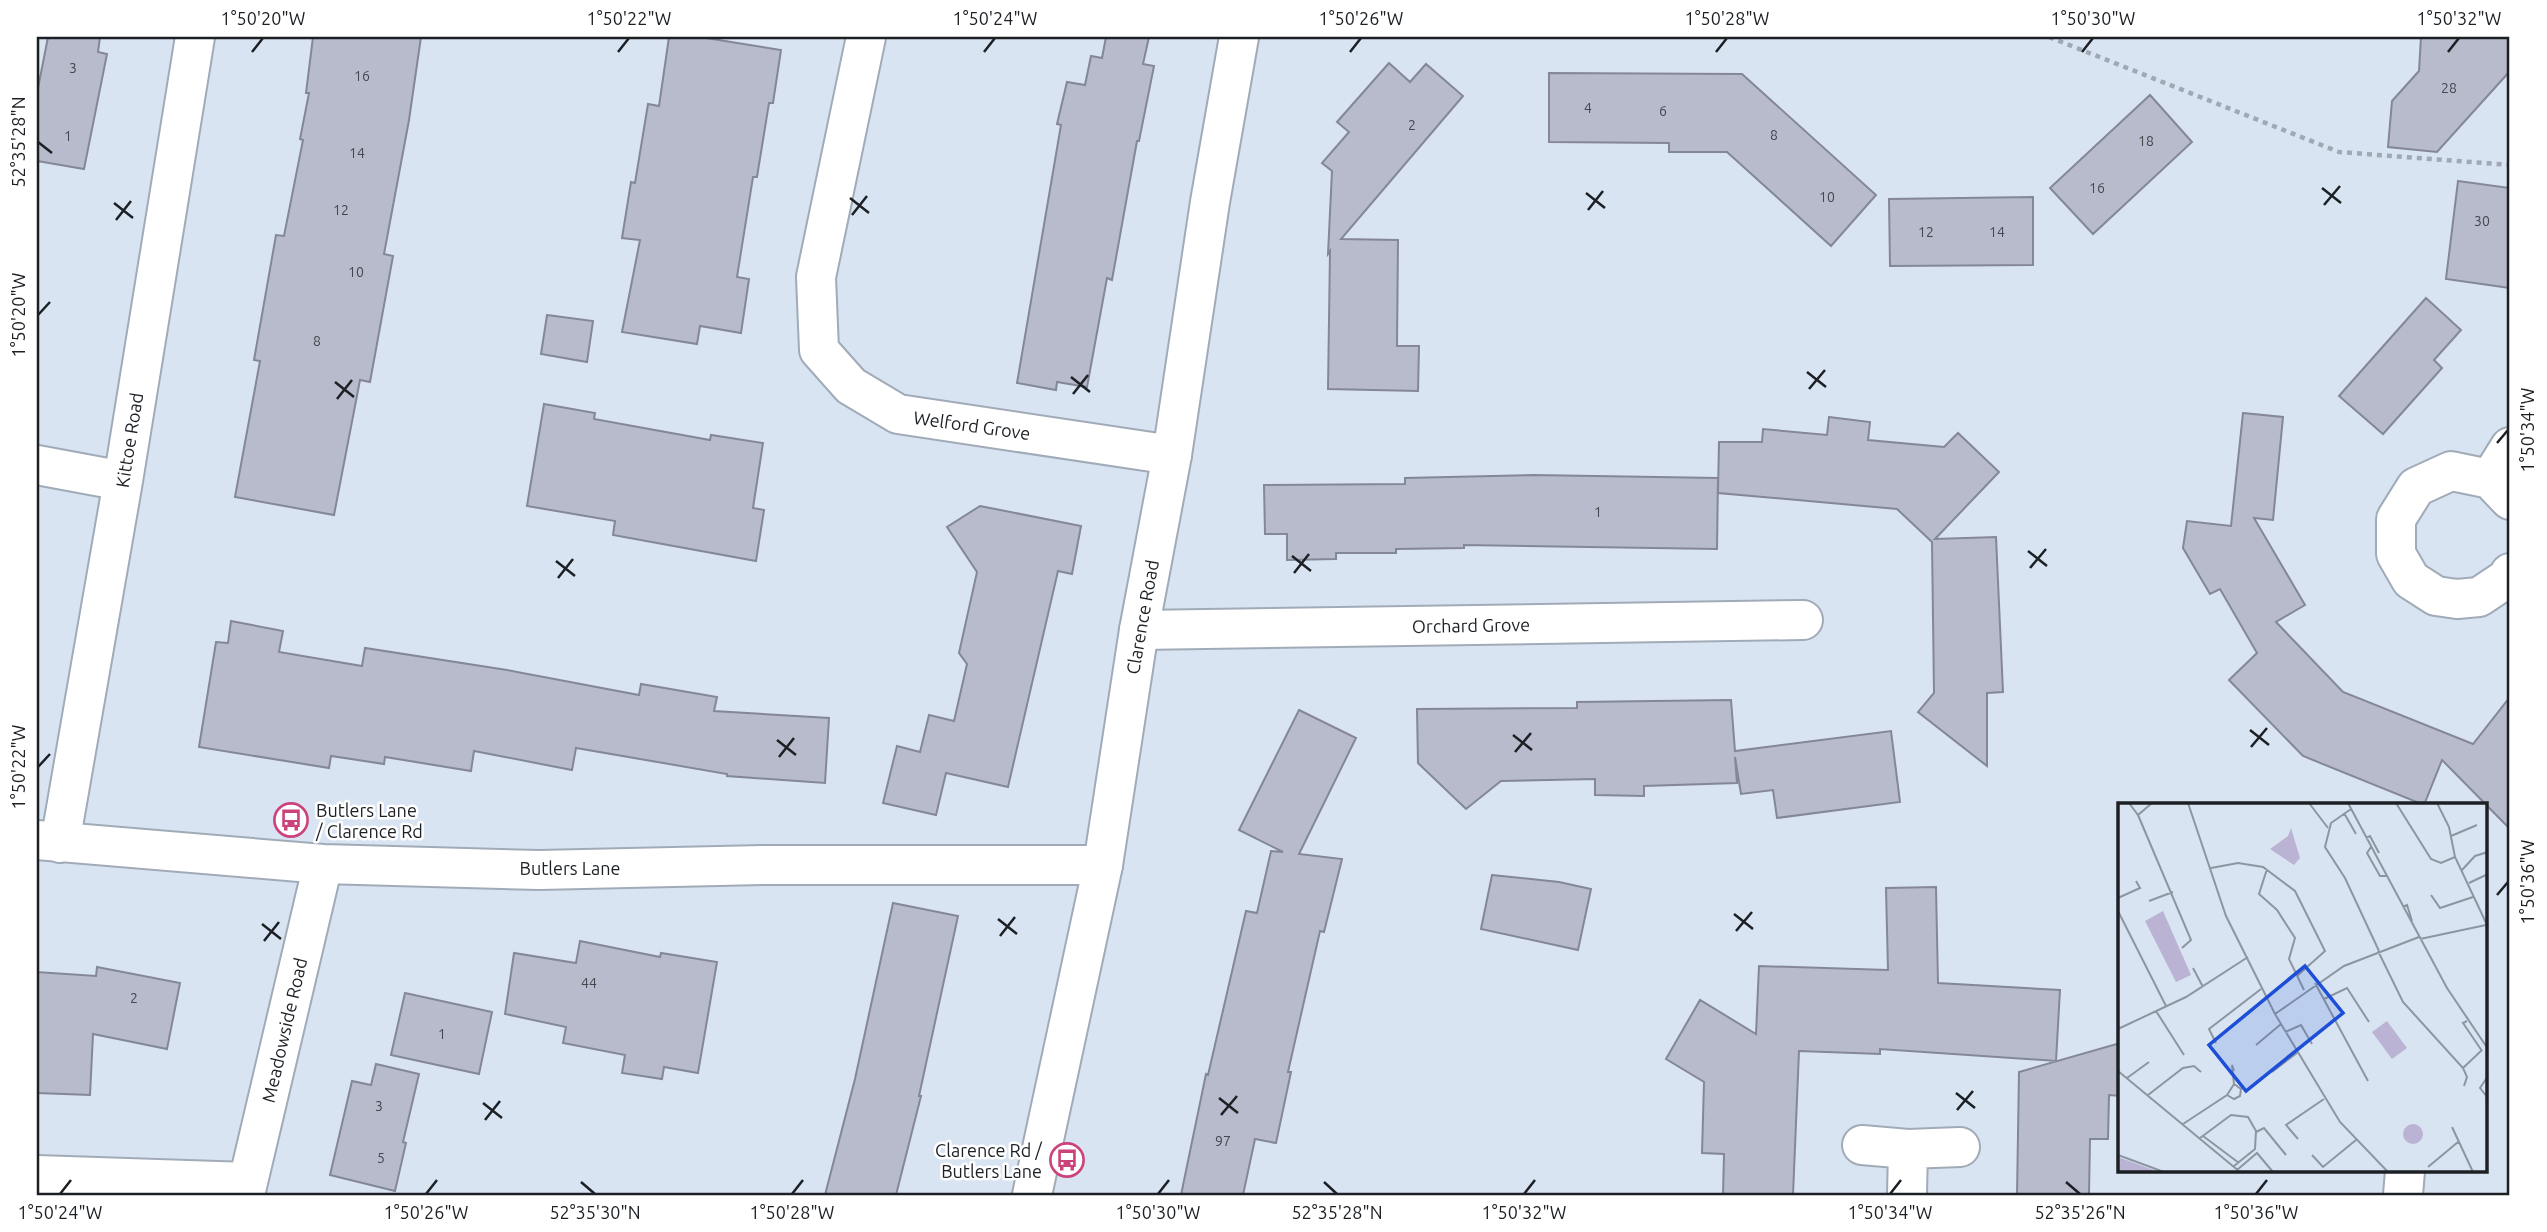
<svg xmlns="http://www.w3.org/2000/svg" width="2547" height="1232" viewBox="0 0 2547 1232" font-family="Ubuntu,sans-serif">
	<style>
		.building { fill: #b8bbcb; stroke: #848796; stroke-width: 2 }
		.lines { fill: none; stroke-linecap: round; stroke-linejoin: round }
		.minor-casing { stroke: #a1abb8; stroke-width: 42 }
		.tertiary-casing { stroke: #a1abb8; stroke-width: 42 }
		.path { stroke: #9fa8b3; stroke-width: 4.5; stroke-dasharray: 5 5; stroke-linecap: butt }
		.minor { stroke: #fff; stroke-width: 38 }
		.tertiary { stroke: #fff; stroke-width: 38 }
		.ticks { fill: none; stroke: #1c2025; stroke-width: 2.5 }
		.labels { text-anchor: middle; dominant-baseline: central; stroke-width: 5; stroke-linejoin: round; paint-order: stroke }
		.number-label { font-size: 14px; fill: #43474e }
		.street-label { font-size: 18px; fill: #1c2025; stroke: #fff }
		.poi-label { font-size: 18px; fill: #1c2025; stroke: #fff; text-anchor: start }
		.inset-road { fill: none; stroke: #8d96a0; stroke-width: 2 }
		.view { fill: #1d4ed8; fill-opacity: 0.15; stroke: #1d4ed8; stroke-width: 3.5 }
		.inset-edge { fill: none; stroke: #1c2025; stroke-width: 3.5 }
		.neatline { fill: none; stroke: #1c2025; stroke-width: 2.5 }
		.ticks-label { font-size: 18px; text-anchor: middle; fill: #1c2025 }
	</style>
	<rect width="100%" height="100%" fill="#d9e4f2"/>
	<path class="building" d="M 48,37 L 100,37 L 98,52 L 107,54 L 84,169 L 37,161 L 37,93 Z
		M 313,37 L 421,37 L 409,120 L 384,254 L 393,256 L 370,382 L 360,380 L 334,515 L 235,497 L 260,361 L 254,360 L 276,235 L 284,236 L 303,140 L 300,139 L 309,93 L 306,93 Z
		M 669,37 L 700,37 L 781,50 L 773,103 L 769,103 L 757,177 L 753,177 L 737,277 L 749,279 L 741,333 L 700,326 L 697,344 L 622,332 L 640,240 L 622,238 L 631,182 L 635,183 L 648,104 L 659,106 Z
		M 1106,37 L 1149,37 L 1143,64 L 1154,66 L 1139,141 L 1137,141 L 1112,280 L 1107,278 L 1087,387 L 1057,382 L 1056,390 L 1017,383 L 1061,125 L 1057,124 L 1067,82 L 1085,85 L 1091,56 L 1102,58 Z
		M 2421,37 L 2510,37 L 2510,71 L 2437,152 L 2388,147 L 2392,101 L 2419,71 Z
		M 1389,63 L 1410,82 L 1426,64 L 1463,96 L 1341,239 L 1398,240 L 1397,346 L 1419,346 L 1418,391 L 1328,389 L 1330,251 L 1328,254 L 1332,171 L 1322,163 L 1349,132 L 1337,122 Z
		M 1549,73 L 1742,74 L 1876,195 L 1831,246 L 1727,152 L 1669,152 L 1669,143 L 1549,142 Z
		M 2150,95 L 2192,142 L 2093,234 L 2050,188 Z
		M 2458,181 L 2510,188 L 2510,288 L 2446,279 Z
		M 2033,197 L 2033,265 L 1890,266 L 1889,199 Z
		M 2426,298 L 2461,330 L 2434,360 L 2442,368 L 2383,434 L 2339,396 Z
		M 547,315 L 593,321 L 587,362 L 541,354 Z
		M 544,404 L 595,413 L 594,419 L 710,440 L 711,435 L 763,443 L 753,508 L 764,510 L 756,561 L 613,535 L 615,521 L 527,506 Z
		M 2243,413 L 2283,417 L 2273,520 L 2254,518 L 2305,605 L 2276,622 L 2343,692 L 2473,744 L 2510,697 L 2510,829 L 2442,760 L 2424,805 L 2303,756 L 2229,680 L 2257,653 L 2220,589 L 2210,594 L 2183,548 L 2187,521 L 2231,526 Z
		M 1829,417 L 1870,422 L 1868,440 L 1944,447 L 1958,433 L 1999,472 L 1935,539 L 1996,537 L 2003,692 L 1987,693 L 1987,766 L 1918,712 L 1934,693 L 1932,542 L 1897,509 L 1718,493 L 1719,442 L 1762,442 L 1763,429 L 1827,435 Z
		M 1533,475 L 1718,478 L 1717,549 L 1464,545 L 1464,548 L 1396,549 L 1396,553 L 1336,553 L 1336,559 L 1287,560 L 1287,534 L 1265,534 L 1264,485 L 1405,484 L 1405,478 Z
		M 980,506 L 1081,526 L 1072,574 L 1058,571 L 1008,787 L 946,773 L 936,815 L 883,803 L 897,746 L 920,752 L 929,715 L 954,721 L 967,664 L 959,653 L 977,572 L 947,527 Z
		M 231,621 L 283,631 L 279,652 L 362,666 L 365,648 L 507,670 L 639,695 L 641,684 L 717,697 L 714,711 L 829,718 L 825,783 L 727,776 L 727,774 L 576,748 L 572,770 L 474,751 L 471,771 L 385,757 L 384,764 L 331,756 L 329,768 L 199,747 L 216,642 L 228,643 Z
		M 1731,700 L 1735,751 L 1891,731 L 1900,802 L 1777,818 L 1773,790 L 1741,794 L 1735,757 L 1737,783 L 1644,786 L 1644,796 L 1595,795 L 1595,779 L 1501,781 L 1466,809 L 1418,763 L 1417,709 L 1577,708 L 1577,702 Z
		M 1299,710 L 1356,738 L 1299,854 L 1342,859 L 1324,932 L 1320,931 L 1288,1072 L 1291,1072 L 1276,1143 L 1255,1139 L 1243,1195 L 1181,1195 L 1206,1074 L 1208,1075 L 1246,911 L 1257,913 L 1271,851 L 1283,852 L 1239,830 Z
		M 1492,875 L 1559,882 L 1591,889 L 1578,950 L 1481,929 Z
		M 1936,887 L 1938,983 L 2060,990 L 2056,1061 L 1880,1049 L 1880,1054 L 1799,1051 L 1793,1195 L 1723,1195 L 1724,1154 L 1702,1153 L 1704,1082 L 1666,1059 L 1700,1000 L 1756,1034 L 1759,966 L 1888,970 L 1886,888 Z
		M 893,903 L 958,916 L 919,1096 L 921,1096 L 896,1195 L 825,1195 L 855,1079 Z
		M 580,941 L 660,957 L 661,953 L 717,962 L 698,1073 L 664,1067 L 662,1079 L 622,1073 L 625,1055 L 563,1043 L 566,1027 L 505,1014 L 514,953 L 576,963 Z
		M 97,967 L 180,983 L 167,1049 L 93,1034 L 90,1095 L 37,1093 L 37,972 L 96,976 Z
		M 405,993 L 492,1012 L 479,1074 L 391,1055 Z
		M 2120,1043 L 2120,1096 L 2109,1095 L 2108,1139 L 2090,1139 L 2089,1195 L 2017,1195 L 2019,1072 Z
		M 376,1064 L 419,1074 L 403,1142 L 406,1143 L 395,1191 L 330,1175 L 352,1081 L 371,1085 Z"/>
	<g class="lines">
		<g class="minor-casing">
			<path id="minor" d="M 866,37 L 816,277 L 819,350 L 851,386 L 898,414 L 1172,455
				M 37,465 L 123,481
				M 2490,479 L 2510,447
				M 2510,500 L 2490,479 L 2451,471 L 2416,487 L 2396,519 L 2396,554 L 2411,580 L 2436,596 L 2457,599 L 2479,597 L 2506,579 L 2510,573
				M 1139,630 L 1803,620
				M 37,840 L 323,864 L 539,870 L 763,865 L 1103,865
				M 60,843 L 123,481 L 195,37
				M 1862,1145 L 1908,1149 L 1960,1147
				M 37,1175 L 248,1182
				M 245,1195 L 323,864
				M 1907,1195 L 1908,1149
				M 2403,1195 L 2405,1171"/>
		</g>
		<g class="tertiary-casing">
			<path id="tertiary" d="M 1032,1195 L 1103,865 L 1139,630 L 1172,455 L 1210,202 L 1239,37"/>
		</g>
		<path class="path" d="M 2049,37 L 2339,152 L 2510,165"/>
		<use href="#minor" class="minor"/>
		<use href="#tertiary" class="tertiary"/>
	</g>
	<path class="ticks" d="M 252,52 L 263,38M 618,52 L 629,38M 984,52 L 995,38M 1350,52 L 1361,38M 1716,52 L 1727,38M 2082,52 L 2093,38M 2448,52 L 2459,38M 38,142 L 52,153M 2322,188 L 2341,203M 1586,193 L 1605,208M 850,198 L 869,213M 114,203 L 133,218M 2324,205 L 2340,186M 1588,210 L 1603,191M 852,215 L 867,196M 116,220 L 131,201M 38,315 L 50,302M 1807,372 L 1826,387M 1071,377 L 1090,392M 335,382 L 354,397M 1809,389 L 1825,370M 1073,394 L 1088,375M 337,399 L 352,380M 2497,443 L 2508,430M 2028,551 L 2047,566M 1292,556 L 1311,571M 556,561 L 575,576M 2030,568 L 2046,549M 1294,573 L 1309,554M 558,578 L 573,559M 2250,730 L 2269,745M 1513,735 L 1532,750M 777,740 L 796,755M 2251,747 L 2267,728M 1515,752 L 1531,733M 779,757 L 794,738M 38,767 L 50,754M 2497,895 L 2508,882M 1734,914 L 1753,929M 998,919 L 1017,934M 262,924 L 281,939M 1736,931 L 1752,912M 1000,936 L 1015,917M 264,941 L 279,922M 1956,1093 L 1975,1108M 1219,1098 L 1238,1113M 483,1103 L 502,1118M 1957,1110 L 1973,1091M 1221,1115 L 1237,1096M 485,1120 L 500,1101M 581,1182 L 595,1194M 1324,1182 L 1337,1194M 2066,1182 L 2080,1194M 60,1194 L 71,1180M 426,1194 L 437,1180M 792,1194 L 803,1180M 1158,1194 L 1169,1180M 1524,1194 L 1535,1180M 1890,1194 L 1901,1180M 2256,1194 L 2267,1180"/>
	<defs>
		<g id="bus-ring" transform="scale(1.75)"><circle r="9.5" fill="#fff" stroke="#cc427a" stroke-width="1.5"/><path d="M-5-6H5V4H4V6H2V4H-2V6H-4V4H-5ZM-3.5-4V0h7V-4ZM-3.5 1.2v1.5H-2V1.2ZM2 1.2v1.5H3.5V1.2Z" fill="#cc427a"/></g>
	</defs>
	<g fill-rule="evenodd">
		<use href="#bus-ring" x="291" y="820"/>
		<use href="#bus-ring" x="1067" y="1160"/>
	</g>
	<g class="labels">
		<g class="number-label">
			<text x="73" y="68">3</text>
			<text x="362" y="76">16</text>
			<text x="2449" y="88">28</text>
			<text x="1588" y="108">4</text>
			<text x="1663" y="111">6</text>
			<text x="1412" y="125">2</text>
			<text x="1774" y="135">8</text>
			<text x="68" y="136">1</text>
			<text x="2146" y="141">18</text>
			<text x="357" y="153">14</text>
			<text x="2097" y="188">16</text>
			<text x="1827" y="197">10</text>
			<text x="341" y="210">12</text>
			<text x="2482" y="221">30</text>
			<text x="1926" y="232">12</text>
			<text x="1997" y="232">14</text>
			<text x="356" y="272">10</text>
			<text x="317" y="341">8</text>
			<text x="1598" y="512">1</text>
			<text x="589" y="983">44</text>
			<text x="134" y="998">2</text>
			<text x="442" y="1034">1</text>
			<text x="379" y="1106">3</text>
			<text x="1223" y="1141">97</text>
			<text x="381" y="1158">5</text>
		</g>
		<g class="street-label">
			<text transform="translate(972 425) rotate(8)">Welford Grove</text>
			<text transform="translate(129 440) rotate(-81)">Kittoe Road</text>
			<text transform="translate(1142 617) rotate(-80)">Clarence Road</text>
			<text transform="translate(1471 625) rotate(-1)">Orchard Grove</text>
			<text x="570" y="868">Butlers Lane</text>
			<text transform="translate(284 1030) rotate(-77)">Meadowside Road</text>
		</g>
		<g class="poi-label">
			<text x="316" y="810">Butlers Lane<tspan x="316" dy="21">/ Clarence Rd</tspan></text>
			<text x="1042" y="1150" text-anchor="end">Clarence Rd /<tspan x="1042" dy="21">Butlers Lane</tspan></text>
		</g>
	</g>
	<g transform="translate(2118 803)">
		<rect width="369" height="369" fill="#d9e4f2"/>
		<path d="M 173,25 L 182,55 L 176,62 L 152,46 L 170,33 ZM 45,108 L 73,172 L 58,179 L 27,118 ZM 269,218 L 289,245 L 274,256 L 254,229 ZM285 331a10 10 0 1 1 20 0a10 10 0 1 1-20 0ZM 0,354 L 41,369 L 0,369 Z" fill="#bbb3d3"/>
		<path class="inset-road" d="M 11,0 L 20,12 L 34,0M 70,0 L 108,113 L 157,211 L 222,319 L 270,369M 191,0 L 210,25M 230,0 L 329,185 L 370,246M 278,0 L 313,56 L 323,60 L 337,54M 319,0 L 331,24 L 337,54 L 370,124M 233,6 L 213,20 L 207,44 L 227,75 L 261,148M 226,10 L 238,31M 20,12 L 73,137 L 64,145M 333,33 L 359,22M 248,35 L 252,33 L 261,50M 253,44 L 249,50 L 262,73 L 268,73M 93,65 L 120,60 L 145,64 L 177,88 L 207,148 L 179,173M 149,66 L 141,91 L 159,107 L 177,135 L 171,156 L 186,187M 344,67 L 357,53 L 370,49M 351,80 L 370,71M 313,92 L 322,105 L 355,94M 0,95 L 22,85 L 18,78M 31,98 L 55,89M 285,104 L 289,102 L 294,118M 0,108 L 48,203M 302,136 L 368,122M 260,148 L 285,199 L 345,265 L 349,274 L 346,283M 75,165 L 85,184M 197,180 L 250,278M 206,196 L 229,185 L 251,219M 38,208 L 66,252M 157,211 L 226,163 L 301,134M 349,218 L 345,220 L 364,248M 0,226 L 68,194 L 130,154M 167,229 L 183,222 L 194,241M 98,240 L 91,226 L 143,186M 138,242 L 163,221M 345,265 L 364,247M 0,268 L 122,369M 154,269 L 179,250M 370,273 L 362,285 L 370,295M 9,275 L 31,259M 30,292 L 65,265 L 76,263 L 83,269M 109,292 L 116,296 L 122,293 L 123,286 L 116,281M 65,321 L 109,292 L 116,281 L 114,262 L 116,268M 334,324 L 355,369M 138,329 L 146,325 L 168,352M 85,333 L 121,360M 82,335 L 113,312 L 130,314 L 138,328 L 137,346 L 116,363M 180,336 L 168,322 L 206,296M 0,352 L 46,369M 194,352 L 205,364 L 238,337M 310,364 L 340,339M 119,367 L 139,350 L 155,369"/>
		<path class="view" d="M 187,163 L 225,210 L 128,288 L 91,242 Z"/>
		<rect width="369" height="369" class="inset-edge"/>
	</g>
	<rect width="2547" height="1232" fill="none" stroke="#ffffff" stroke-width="77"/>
	<rect x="38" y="38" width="2470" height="1156" class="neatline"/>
	<g class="ticks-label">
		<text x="263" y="25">1°50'20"W</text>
		<text x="629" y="25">1°50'22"W</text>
		<text x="995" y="25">1°50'24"W</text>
		<text x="1361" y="25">1°50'26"W</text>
		<text x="1727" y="25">1°50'28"W</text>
		<text x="2093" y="25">1°50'30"W</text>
		<text x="2459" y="25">1°50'32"W</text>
		<text transform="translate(19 142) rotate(-90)" y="6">52°35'28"N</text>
		<text transform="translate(19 315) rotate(-90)" y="6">1°50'20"W</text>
		<text transform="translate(2528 430) rotate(-90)" y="6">1°50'34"W</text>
		<text transform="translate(19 767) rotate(-90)" y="6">1°50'22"W</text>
		<text transform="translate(2528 882) rotate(-90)" y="6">1°50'36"W</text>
		<text x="60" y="1219">1°50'24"W</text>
		<text x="426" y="1219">1°50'26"W</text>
		<text x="595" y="1219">52°35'30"N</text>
		<text x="792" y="1219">1°50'28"W</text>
		<text x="1158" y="1219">1°50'30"W</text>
		<text x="1337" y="1219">52°35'28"N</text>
		<text x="1524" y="1219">1°50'32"W</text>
		<text x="1890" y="1219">1°50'34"W</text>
		<text x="2080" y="1219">52°35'26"N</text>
		<text x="2256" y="1219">1°50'36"W</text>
	</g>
</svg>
